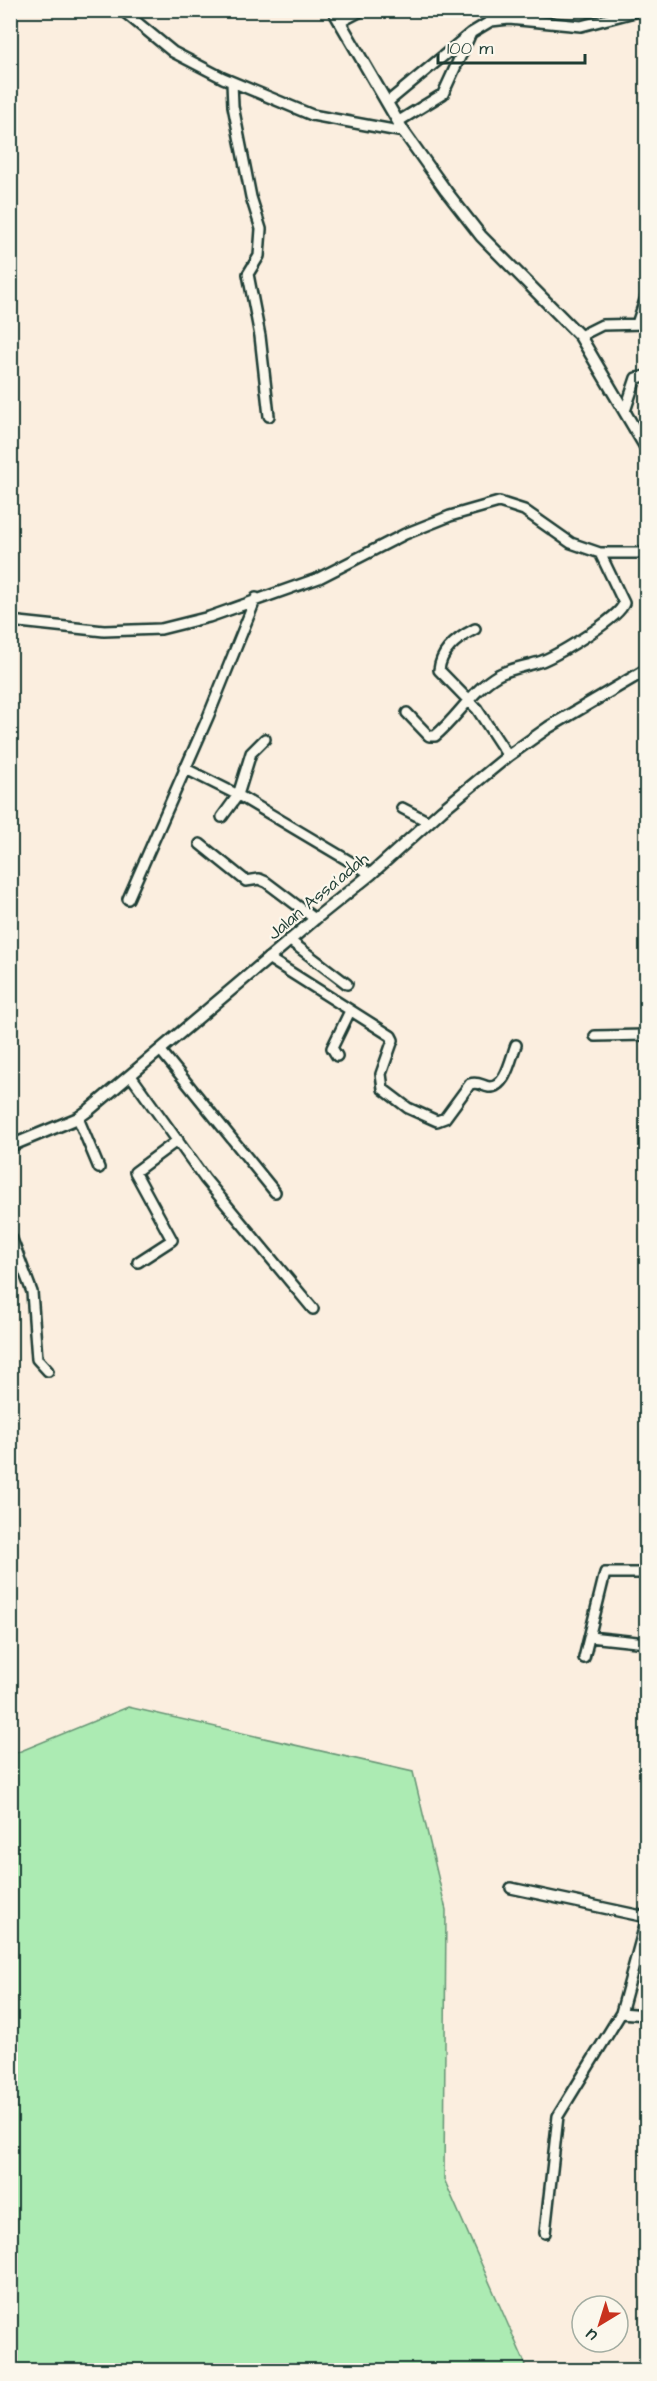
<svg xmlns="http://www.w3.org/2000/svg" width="657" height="2381" viewBox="0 0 657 2381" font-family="'Architects Daughter',sans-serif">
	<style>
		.green { fill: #acebb3; stroke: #669474; stroke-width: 1.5 }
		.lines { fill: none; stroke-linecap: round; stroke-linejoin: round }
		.minor-casing { stroke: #1f3d34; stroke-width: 14 }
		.tertiary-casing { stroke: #1f3d34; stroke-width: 15 }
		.minor { stroke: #fbf7ec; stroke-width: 9 }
		.tertiary { stroke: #fbf7ec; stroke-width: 10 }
		.labels { text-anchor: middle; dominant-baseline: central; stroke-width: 4.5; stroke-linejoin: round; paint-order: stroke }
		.street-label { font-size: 18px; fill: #1f3d34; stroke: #fbf7ec }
	</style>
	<rect width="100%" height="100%" fill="#fbeedf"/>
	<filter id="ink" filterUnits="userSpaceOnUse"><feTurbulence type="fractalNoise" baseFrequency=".0167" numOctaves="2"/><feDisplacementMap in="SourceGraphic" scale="12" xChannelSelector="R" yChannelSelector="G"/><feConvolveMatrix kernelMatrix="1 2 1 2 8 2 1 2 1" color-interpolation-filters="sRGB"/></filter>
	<g filter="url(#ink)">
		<path class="green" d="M 128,1707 L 413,1772 L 446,1910 L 444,2179 L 528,2370 L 11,2370 L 11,1755 Z"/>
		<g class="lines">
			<g class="minor-casing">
				<path id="minor" d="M 122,10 L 173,52 L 223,78 L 312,115 L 404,132
					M 340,22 L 363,10
					M 232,82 L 233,106 L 251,197 L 261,229 L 259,256 L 248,274 L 260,336 L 269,416
					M 389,101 L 471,33 L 491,21 L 509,19 L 581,26 L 642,10
					M 399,121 L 443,94 L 471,33
					M 637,324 L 646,297
					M 580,336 L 602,325 L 646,324
					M 625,411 L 636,378 L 646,376
					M 10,621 L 104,631 L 161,629 L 209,617 L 319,578 L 405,534 L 450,516 L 499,502 L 524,510 L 571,543 L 600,553 L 646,553
					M 475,629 C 459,637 441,650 439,670 L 477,709 L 508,756
					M 407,713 L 429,736 L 435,736 C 458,717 472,690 498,675 C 511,668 528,666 542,661 C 559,654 620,618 624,603 L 600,553
					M 184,768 L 238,795 L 251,753 L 265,739
					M 402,808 L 429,822
					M 222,817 L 238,795 L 371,874
					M 200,844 L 246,881 L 259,879 L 266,882 L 315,919
					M 128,899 L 208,717 L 256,598
					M 289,940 L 347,984
					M 268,958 L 391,1036 L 393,1040 L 381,1074 L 383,1089 L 408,1108 L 437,1121 L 445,1118 L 470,1084 C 478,1081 482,1086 489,1087 C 506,1088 511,1057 516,1045
					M 595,1036 L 646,1035
					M 161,1051 L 275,1192
					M 337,1056 L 332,1048 L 350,1011
					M 131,1076 L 205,1179 L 313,1309
					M 78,1118 L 99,1168
					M 10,1234 L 32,1292 L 37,1359 L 48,1371
					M 138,1262 L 172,1240 L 135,1172 L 178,1140
					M 590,1637 L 646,1643
					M 584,1658 L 605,1573 L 646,1573
					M 511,1888 L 646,1917
					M 621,2013 L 646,1921
					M 545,2233 L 558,2116 L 621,2013 L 646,2015"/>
			</g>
			<g class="tertiary-casing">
				<path id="tertiary" d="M 333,10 L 404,132 L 446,191 L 481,236 L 580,336 L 646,448
					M 10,1146 L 78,1118 L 89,1110 L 315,919 L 371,874 L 442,810 L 508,756 L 549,727 L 646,670"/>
			</g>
			<use href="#minor" class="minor"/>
			<use href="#tertiary" class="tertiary"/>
		</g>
	</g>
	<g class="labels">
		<g class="street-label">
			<text transform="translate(318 896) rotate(-40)">Jalan Assa'adah</text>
		</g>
	</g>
	<rect width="657" height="2381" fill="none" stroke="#fbf7ec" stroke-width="36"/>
	<rect x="18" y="18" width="621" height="2345" fill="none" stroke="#1f3d34" stroke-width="2" filter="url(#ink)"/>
	<g transform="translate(600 2324) rotate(218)"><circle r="28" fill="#fbf7ec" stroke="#a3ada2" stroke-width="1.5"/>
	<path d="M0-4.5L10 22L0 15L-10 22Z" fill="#c8321e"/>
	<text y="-9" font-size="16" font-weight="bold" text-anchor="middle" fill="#1f3d34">U</text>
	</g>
	<path d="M438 54v9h147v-9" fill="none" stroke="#1f3d34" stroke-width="3"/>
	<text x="447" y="54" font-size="18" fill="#1f3d34" stroke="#fbf7ec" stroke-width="4.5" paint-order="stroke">100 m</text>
</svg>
